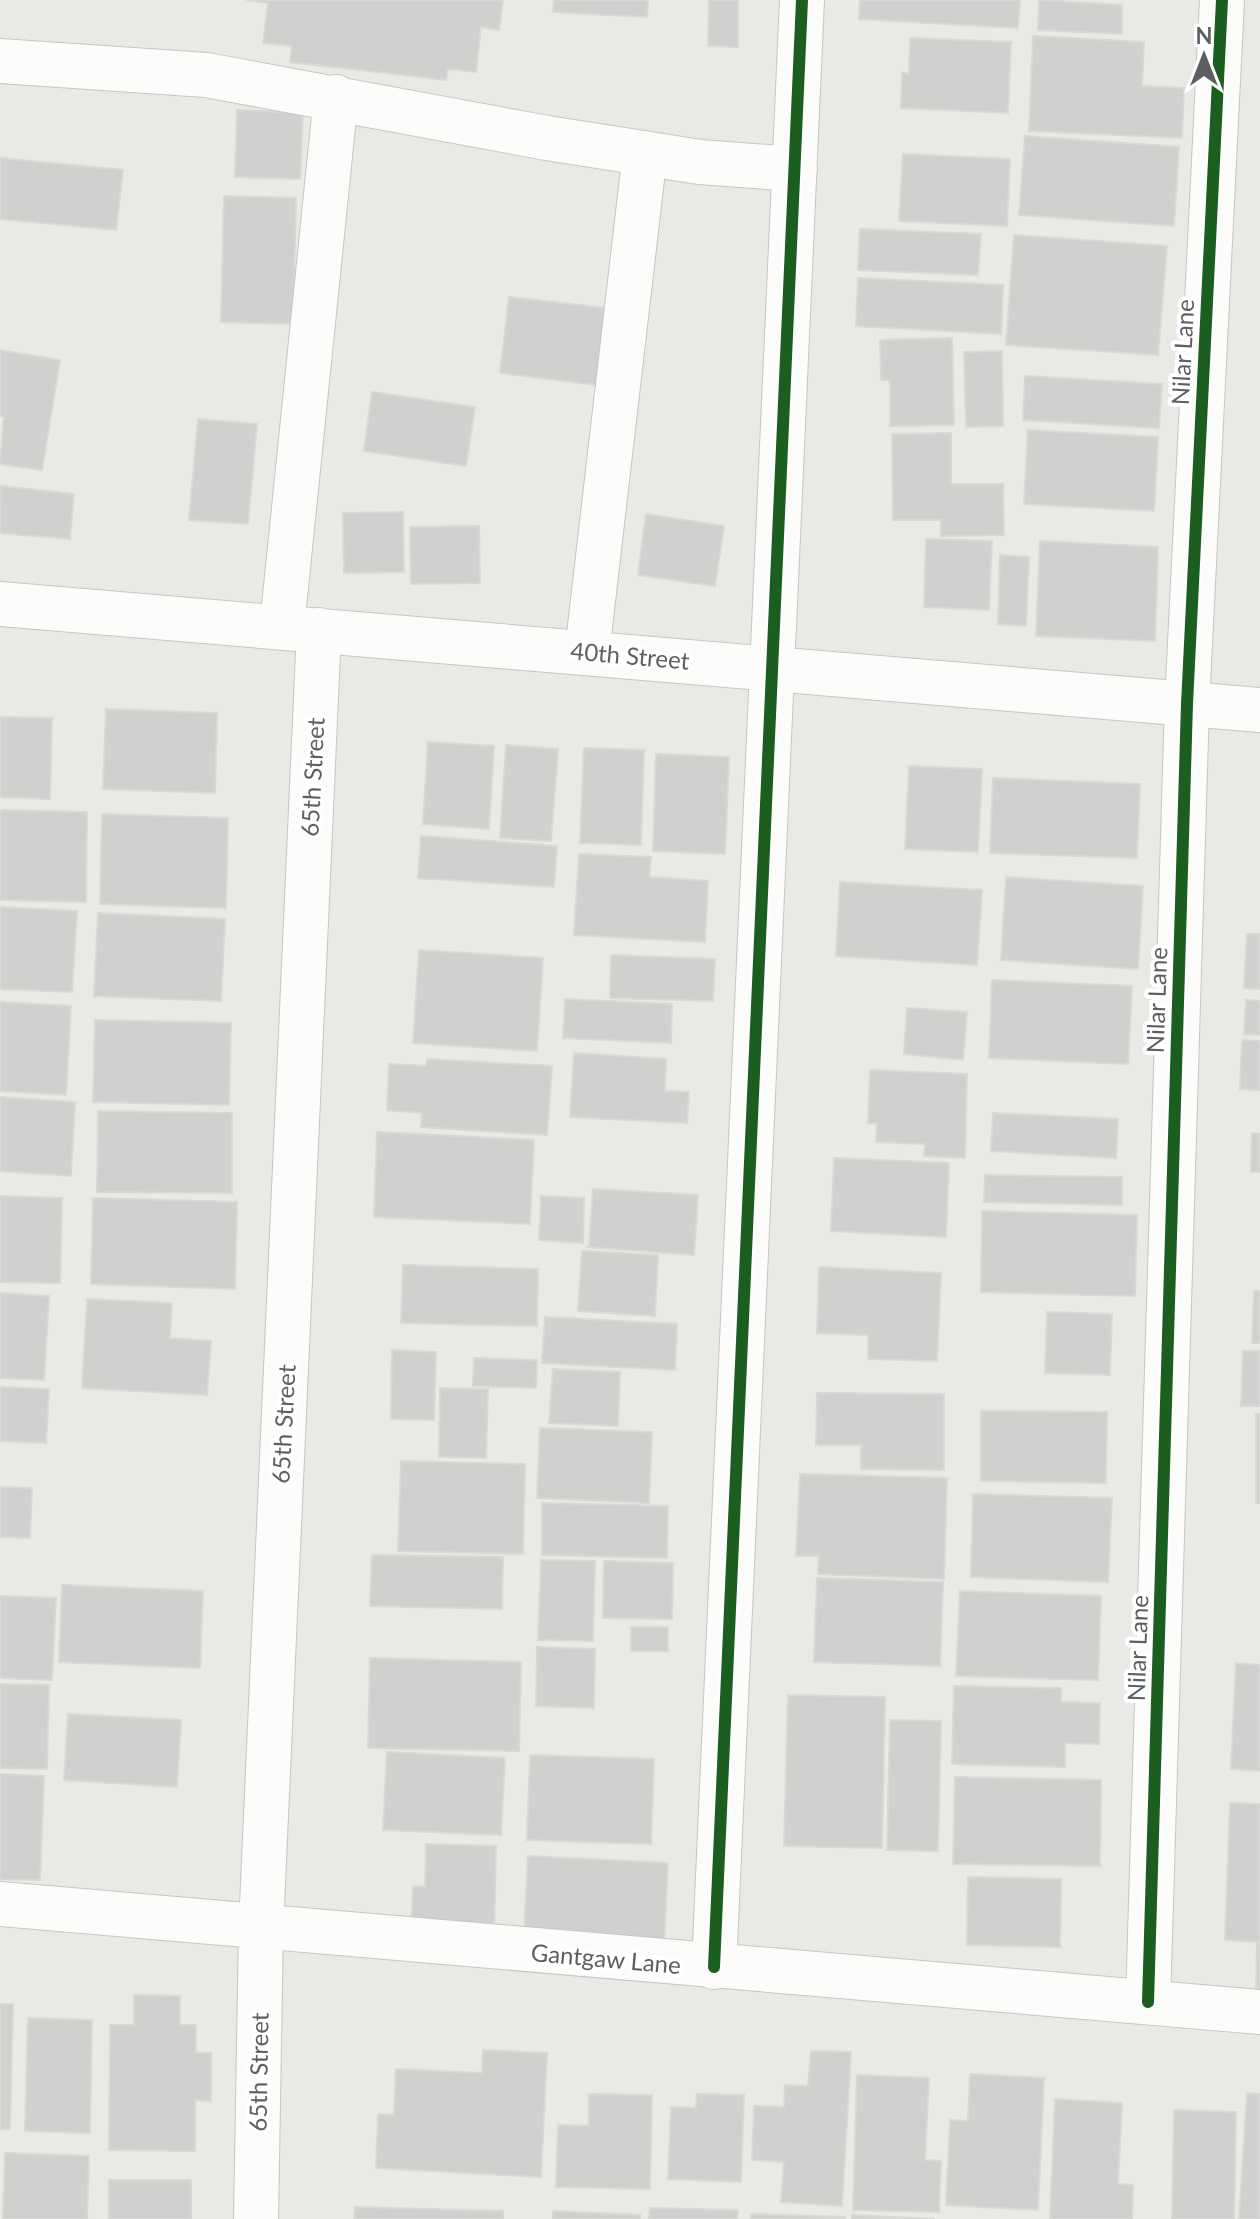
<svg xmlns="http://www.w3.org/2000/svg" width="1260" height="2219" viewBox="0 0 1260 2219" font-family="Lato,sans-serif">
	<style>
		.building { fill: #d2d0cf; stroke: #dad8d6; stroke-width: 2 }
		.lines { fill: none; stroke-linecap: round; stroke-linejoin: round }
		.minor-casing { stroke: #c5c6c6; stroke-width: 46 }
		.minor { stroke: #fcfcfb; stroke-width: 44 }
		.cycleway-casing { stroke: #fff; stroke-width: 17 }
		.cycleway { stroke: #1b5e20; stroke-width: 12 }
		.labels { text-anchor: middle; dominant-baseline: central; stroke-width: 8; stroke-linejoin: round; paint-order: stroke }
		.street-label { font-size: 24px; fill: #5c6063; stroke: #fff }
	</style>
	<rect width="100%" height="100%" fill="#ebe9e6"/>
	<path class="building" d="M 246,0 L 503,0 L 499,30 L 481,27 L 476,72 L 448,69 L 446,80 L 290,62 L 292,46 L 263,43 L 268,3 Z
		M 554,0 L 648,0 L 647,17 L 553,12 Z
		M 709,0 L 738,0 L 738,47 L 708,46 Z
		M 860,0 L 1020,0 L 1018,28 L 859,19 Z
		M 1039,0 L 1122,5 L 1122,34 L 1038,30 Z
		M 1033,36 L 1144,42 L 1142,86 L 1184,88 L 1182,138 L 1029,131 Z
		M 910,38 L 1011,42 L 1008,113 L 901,108 L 902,73 L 909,74 Z
		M 237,110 L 303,113 L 300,179 L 235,177 Z
		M 1025,136 L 1179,147 L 1174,226 L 1019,215 Z
		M 903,154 L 1010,159 L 1007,226 L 899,221 Z
		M 0,158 L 123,170 L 116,230 L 0,219 Z
		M 224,196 L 296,198 L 293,324 L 221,322 Z
		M 860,229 L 981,234 L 978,275 L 858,270 Z
		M 1014,235 L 1167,246 L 1158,355 L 1006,345 Z
		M 858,278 L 1003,285 L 1001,334 L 856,326 Z
		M 509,297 L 614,309 L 604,386 L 500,373 Z
		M 952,338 L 954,425 L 890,426 L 890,380 L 881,380 L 880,340 Z
		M 0,350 L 60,360 L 42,470 L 0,464 L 4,416 L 0,416 Z
		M 1002,351 L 1003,426 L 966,427 L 964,352 Z
		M 1025,376 L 1162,384 L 1159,428 L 1023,420 Z
		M 372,392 L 475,407 L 466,466 L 364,451 Z
		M 198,419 L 257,424 L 248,524 L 189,520 Z
		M 1028,430 L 1158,437 L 1154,511 L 1024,504 Z
		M 951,433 L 951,484 L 1003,484 L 1004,535 L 941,536 L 941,520 L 893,520 L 892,434 Z
		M 1,486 L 74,494 L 70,539 L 0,533 Z
		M 403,512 L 404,572 L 344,573 L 343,513 Z
		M 646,514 L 724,526 L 715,586 L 638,575 Z
		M 479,526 L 480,583 L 411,584 L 410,527 Z
		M 926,539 L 992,541 L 989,610 L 924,607 Z
		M 1040,541 L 1158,547 L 1155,641 L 1036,636 Z
		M 1000,555 L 1029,557 L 1026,626 L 998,624 Z
		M 106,709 L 217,713 L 215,793 L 103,789 Z
		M 0,717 L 52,718 L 50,799 L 0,797 Z
		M 428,742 L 494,746 L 489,829 L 423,824 Z
		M 506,745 L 558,749 L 551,841 L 500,838 Z
		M 584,748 L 644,750 L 641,845 L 580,843 Z
		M 656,754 L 729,757 L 725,854 L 653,851 Z
		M 909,766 L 982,769 L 978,852 L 905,849 Z
		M 993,778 L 1140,784 L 1137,858 L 990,853 Z
		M 0,810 L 87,812 L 86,902 L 0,900 Z
		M 102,814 L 228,818 L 226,908 L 100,904 Z
		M 421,836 L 557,846 L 554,887 L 418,878 Z
		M 579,854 L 651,857 L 649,877 L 708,881 L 705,942 L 574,935 Z
		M 1006,877 L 1143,886 L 1138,969 L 1001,960 Z
		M 840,882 L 982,890 L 977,965 L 836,956 Z
		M 0,907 L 77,911 L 72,992 L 0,989 Z
		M 98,913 L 225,919 L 221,1001 L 94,996 Z
		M 1247,934 L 1260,934 L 1260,989 L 1244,988 Z
		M 419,950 L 543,958 L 537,1051 L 413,1043 Z
		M 611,955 L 715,959 L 713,1001 L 610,998 Z
		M 992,980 L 1132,986 L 1128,1064 L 989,1058 Z
		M 565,999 L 672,1004 L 671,1043 L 563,1038 Z
		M 1246,1000 L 1260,1001 L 1260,1035 L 1244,1034 Z
		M 0,1002 L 71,1006 L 66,1095 L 0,1091 Z
		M 907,1008 L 967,1012 L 963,1060 L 904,1054 Z
		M 95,1020 L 231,1023 L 229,1105 L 93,1102 Z
		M 1242,1040 L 1260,1041 L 1260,1090 L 1240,1089 Z
		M 574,1053 L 666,1059 L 665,1091 L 689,1092 L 687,1123 L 570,1117 Z
		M 427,1059 L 552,1066 L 547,1135 L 421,1127 L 422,1113 L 387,1110 L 389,1064 L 426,1066 Z
		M 870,1070 L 967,1074 L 965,1158 L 924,1156 L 925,1144 L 876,1142 L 877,1123 L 868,1123 Z
		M 0,1097 L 75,1102 L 71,1176 L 0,1171 Z
		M 98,1111 L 232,1113 L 232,1193 L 97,1192 Z
		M 993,1113 L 1118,1119 L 1116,1158 L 991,1151 Z
		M 377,1132 L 534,1140 L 530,1224 L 374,1217 Z
		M 1252,1133 L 1260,1134 L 1260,1172 L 1251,1172 Z
		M 834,1158 L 949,1163 L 946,1237 L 831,1231 Z
		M 985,1175 L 1122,1177 L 1122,1205 L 984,1202 Z
		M 593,1189 L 698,1195 L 694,1255 L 586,1247 L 589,1247 Z
		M 0,1196 L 62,1198 L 60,1283 L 0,1282 Z
		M 541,1196 L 584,1198 L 583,1243 L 539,1240 Z
		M 93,1198 L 237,1202 L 235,1289 L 91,1284 Z
		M 982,1211 L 1137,1215 L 1135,1296 L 981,1292 Z
		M 582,1251 L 658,1255 L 655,1316 L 578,1311 Z
		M 403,1265 L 538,1269 L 537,1326 L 401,1323 Z
		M 819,1267 L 941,1273 L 937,1361 L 868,1359 L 868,1335 L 817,1333 Z
		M 1254,1291 L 1260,1291 L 1260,1343 L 1252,1343 Z
		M 0,1293 L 49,1296 L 44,1380 L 0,1378 Z
		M 87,1299 L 172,1303 L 170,1338 L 211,1341 L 207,1395 L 82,1388 Z
		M 1047,1312 L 1112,1314 L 1110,1375 L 1045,1373 Z
		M 545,1317 L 677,1324 L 675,1370 L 542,1363 Z
		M 392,1350 L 436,1352 L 434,1420 L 391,1419 Z
		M 1243,1351 L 1260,1351 L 1260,1406 L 1241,1406 Z
		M 474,1358 L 537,1360 L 536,1388 L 473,1386 Z
		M 553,1369 L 620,1372 L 618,1426 L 549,1423 Z
		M 0,1387 L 49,1389 L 46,1443 L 0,1441 Z
		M 440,1388 L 488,1389 L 486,1458 L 439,1457 Z
		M 817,1393 L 944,1394 L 944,1470 L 861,1469 L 861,1445 L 816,1445 Z
		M 981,1411 L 1107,1412 L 1106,1483 L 981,1481 Z
		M 1256,1414 L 1260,1414 L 1260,1503 L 1256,1503 Z
		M 540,1428 L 652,1432 L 649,1503 L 537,1498 Z
		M 401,1461 L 525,1464 L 523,1554 L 398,1551 Z
		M 800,1474 L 947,1478 L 944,1579 L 818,1574 L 819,1556 L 796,1556 Z
		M 0,1487 L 32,1488 L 30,1538 L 0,1537 Z
		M 973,1494 L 1112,1498 L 1108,1582 L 971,1577 Z
		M 542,1503 L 668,1506 L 667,1558 L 542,1555 Z
		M 372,1555 L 503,1557 L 502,1609 L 370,1606 Z
		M 541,1560 L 595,1561 L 593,1641 L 538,1640 Z
		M 604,1561 L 673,1563 L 672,1619 L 603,1618 Z
		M 817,1578 L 943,1582 L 940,1666 L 814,1662 Z
		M 62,1585 L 203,1591 L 200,1668 L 59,1662 Z
		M 960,1591 L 1101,1596 L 1098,1680 L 956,1676 Z
		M 0,1596 L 56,1598 L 52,1680 L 0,1678 Z
		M 631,1627 L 668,1627 L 668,1651 L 631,1651 Z
		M 537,1647 L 595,1649 L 594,1708 L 536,1706 Z
		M 370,1658 L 521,1662 L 519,1751 L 368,1748 Z
		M 1236,1663 L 1260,1665 L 1260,1771 L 1231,1769 Z
		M 0,1684 L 49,1685 L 47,1769 L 0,1768 Z
		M 954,1686 L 1061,1688 L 1061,1702 L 1100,1703 L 1099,1744 L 1065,1743 L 1065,1767 L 952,1764 Z
		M 788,1695 L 885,1697 L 882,1848 L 784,1846 Z
		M 68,1714 L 181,1720 L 177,1787 L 64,1780 Z
		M 890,1720 L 941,1721 L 938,1851 L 887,1850 Z
		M 387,1752 L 505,1758 L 501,1835 L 383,1830 Z
		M 530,1755 L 654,1759 L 651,1844 L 527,1840 Z
		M 0,1774 L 44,1776 L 40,1880 L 0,1879 Z
		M 955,1777 L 1101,1780 L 1100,1866 L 953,1864 Z
		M 1230,1803 L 1260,1804 L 1260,1990 L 1256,1989 L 1257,1942 L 1225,1940 Z
		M 426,1844 L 496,1846 L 494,1934 L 411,1931 L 413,1886 L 425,1887 Z
		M 528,1856 L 668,1863 L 664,1943 L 524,1936 Z
		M 968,1877 L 1061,1879 L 1060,1947 L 967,1945 Z
		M 134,1995 L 180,1996 L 180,2025 L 196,2025 L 196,2053 L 211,2053 L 211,2101 L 195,2100 L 195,2151 L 109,2150 L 110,2025 L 134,2025 Z
		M 0,2004 L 13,2004 L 10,2129 L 0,2129 Z
		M 28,2018 L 92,2020 L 90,2133 L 25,2131 Z
		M 483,2050 L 547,2053 L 541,2177 L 376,2168 L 378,2114 L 394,2115 L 396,2069 L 482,2073 Z
		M 811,2051 L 851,2052 L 842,2206 L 781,2202 L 784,2162 L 752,2160 L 754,2106 L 784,2107 L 785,2085 L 808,2086 Z
		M 970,2074 L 1044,2078 L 1038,2210 L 946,2205 L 950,2120 L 968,2121 Z
		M 857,2075 L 929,2078 L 925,2160 L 941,2161 L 939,2212 L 853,2210 Z
		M 1247,2093 L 1260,2094 L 1260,2219 L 1239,2219 Z
		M 589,2094 L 652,2095 L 650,2189 L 556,2187 L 558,2125 L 589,2126 Z
		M 697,2094 L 744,2095 L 741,2182 L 668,2179 L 671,2107 L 696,2108 Z
		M 1055,2099 L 1122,2103 L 1118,2184 L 1133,2185 L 1132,2219 L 1050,2219 Z
		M 1174,2110 L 1236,2112 L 1234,2219 L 1172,2219 Z
		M 5,2153 L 89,2156 L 87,2219 L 3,2219 Z
		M 109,2180 L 191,2180 L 191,2219 L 109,2219 Z
		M 355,2207 L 503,2211 L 503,2219 L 354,2219 Z
		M 650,2208 L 738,2210 L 737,2219 L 649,2219 Z
		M 553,2211 L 640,2215 L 640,2219 L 553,2219 Z
		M 751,2214 L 845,2217 L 845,2219 L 751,2219 Z
		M 852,2215 L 935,2219 L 852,2219 Z"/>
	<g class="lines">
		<g class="minor-casing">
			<path id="minor" d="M 0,61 L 206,75 L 547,138 L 700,162 L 795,169
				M 0,604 L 1260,710
				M 282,626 L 336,97
				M 587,652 L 645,153
				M 0,1904 L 1260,2012
				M 714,1967 L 802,0
				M 1148,2002 L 1187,704 L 1222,0
				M 256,2219 L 261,1928 L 319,630"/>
		</g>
		<use href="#minor" class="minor"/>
		<g class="cycleway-casing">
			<path id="cycleway" d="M 714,1967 L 802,0
				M 1148,2002 L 1187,704 L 1222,0"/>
		</g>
		<use href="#cycleway" class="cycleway"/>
	</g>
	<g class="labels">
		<g class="street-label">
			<text transform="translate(1182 352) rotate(-87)">Nilar Lane</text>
			<text transform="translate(630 655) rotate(5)">40th Street</text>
			<text transform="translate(312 777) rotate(-87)">65th Street</text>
			<text transform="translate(1156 1000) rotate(-88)">Nilar Lane</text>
			<text transform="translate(283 1424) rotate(-87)">65th Street</text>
			<text transform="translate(1137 1648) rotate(-88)">Nilar Lane</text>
			<text transform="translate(606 1958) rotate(5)">Gantgaw Lane</text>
			<text transform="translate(258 2072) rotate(-89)">65th Street</text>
		</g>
	</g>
	<g transform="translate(1204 56)" stroke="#ffffff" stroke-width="6" paint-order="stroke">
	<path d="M0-6L14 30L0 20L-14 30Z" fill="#5c6063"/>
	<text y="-12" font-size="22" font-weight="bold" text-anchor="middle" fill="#5c6063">N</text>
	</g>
</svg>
